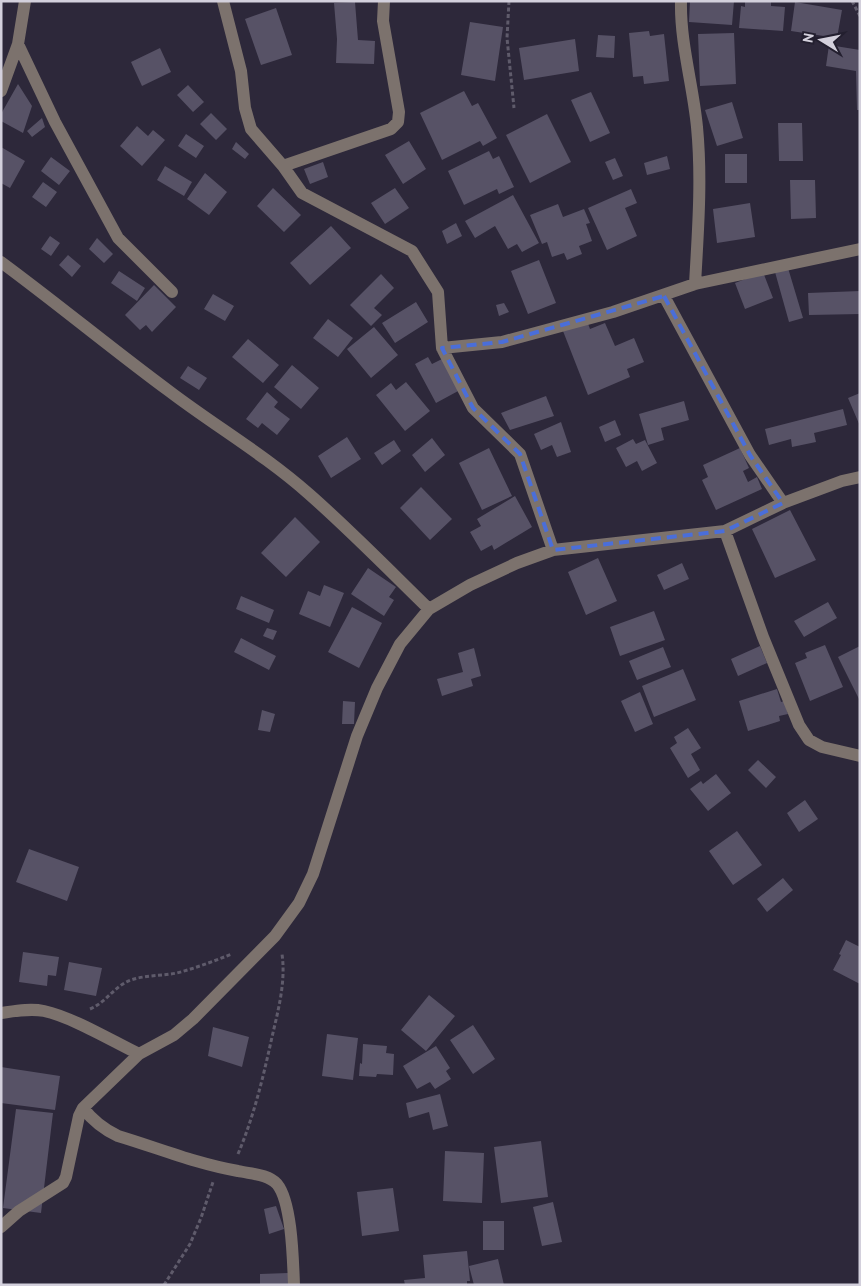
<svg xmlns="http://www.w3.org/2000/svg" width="861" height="1286" viewBox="0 0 861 1286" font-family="'PT Sans',sans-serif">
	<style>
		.building { fill: #575266 }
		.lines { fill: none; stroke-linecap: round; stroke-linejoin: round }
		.path { stroke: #5f5b6b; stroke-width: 3; stroke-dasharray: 4 2.5; stroke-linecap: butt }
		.minor { stroke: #7c726d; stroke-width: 12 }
		.marked { fill: none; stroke: #4a6ed9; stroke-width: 4; stroke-dasharray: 10 6; stroke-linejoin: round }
	</style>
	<rect width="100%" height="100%" fill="#2d283a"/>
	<path class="building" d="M 690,1 L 734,1 L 732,25 L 689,22 Z
		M 745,1 L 771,1 L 771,6 L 785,7 L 783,31 L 739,28 L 741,6 L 745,7 Z
		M 355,2 L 358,40 L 375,41 L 374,64 L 336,63 L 337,39 L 334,3 Z
		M 795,2 L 842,10 L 837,38 L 791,31 Z
		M 276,8 L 292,55 L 261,65 L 245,19 Z
		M 470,22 L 503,27 L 495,81 L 461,75 Z
		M 649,31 L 650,36 L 664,34 L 669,81 L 644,84 L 643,76 L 633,77 L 629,33 Z
		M 734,33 L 736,84 L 700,86 L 698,34 Z
		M 598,35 L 615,36 L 614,58 L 596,57 Z
		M 575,39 L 579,71 L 524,80 L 519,48 Z
		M 829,45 L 860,50 L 860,110 L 857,110 L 856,71 L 826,66 Z
		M 160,48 L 171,72 L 142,86 L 131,62 Z
		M 18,84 L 32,106 L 23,133 L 1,121 L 1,114 Z
		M 188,85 L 204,102 L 193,112 L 177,95 Z
		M 464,91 L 472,106 L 478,103 L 497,138 L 483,146 L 480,141 L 442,160 L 420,113 Z
		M 591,92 L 610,133 L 590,142 L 571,100 Z
		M 732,102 L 743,138 L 717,146 L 705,110 Z
		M 211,113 L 227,129 L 216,140 L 200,124 Z
		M 547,114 L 571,162 L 530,183 L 506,135 Z
		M 42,118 L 45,127 L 32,137 L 27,131 Z
		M 778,123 L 802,123 L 803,161 L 779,161 Z
		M 137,126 L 148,136 L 153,130 L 165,140 L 142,166 L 120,146 Z
		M 186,134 L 204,146 L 196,158 L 178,146 Z
		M 409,141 L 426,169 L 403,184 L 385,155 Z
		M 236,142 L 249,154 L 245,159 L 232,149 Z
		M 1,147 L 25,161 L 10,188 L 1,183 Z
		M 489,151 L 493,159 L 499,156 L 514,187 L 499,194 L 497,189 L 464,205 L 448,171 Z
		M 725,154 L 747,154 L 747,183 L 725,183 Z
		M 667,156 L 670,169 L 647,175 L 644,163 Z
		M 51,157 L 70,171 L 59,185 L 41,171 Z
		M 615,158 L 623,176 L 613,180 L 605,162 Z
		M 323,162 L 328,177 L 310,184 L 304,169 Z
		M 165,166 L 192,182 L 184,196 L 157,180 Z
		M 205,173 L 227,192 L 209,215 L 187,199 Z
		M 790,180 L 815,180 L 816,218 L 791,219 Z
		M 43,182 L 57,192 L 46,207 L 32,197 Z
		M 273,188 L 301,215 L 284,232 L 257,206 Z
		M 395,188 L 409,208 L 385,224 L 371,203 Z
		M 631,189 L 637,203 L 625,208 L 637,236 L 607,250 L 588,208 Z
		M 513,195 L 539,243 L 522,252 L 517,244 L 508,249 L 495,226 L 475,238 L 465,221 Z
		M 750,203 L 755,237 L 717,243 L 713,209 Z
		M 558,204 L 563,217 L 584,209 L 590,223 L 586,224 L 592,241 L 579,246 L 582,254 L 567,260 L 564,253 L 552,257 L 547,242 L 542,244 L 530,215 Z
		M 456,223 L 462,236 L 447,244 L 442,231 Z
		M 331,226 L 351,248 L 310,285 L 290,263 Z
		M 50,236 L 60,243 L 51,256 L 41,249 Z
		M 97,238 L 113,254 L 104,263 L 89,249 Z
		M 68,255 L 81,266 L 72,277 L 59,265 Z
		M 539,260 L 556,303 L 528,314 L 511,271 Z
		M 788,268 L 803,318 L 789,322 L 775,272 Z
		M 119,271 L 145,288 L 137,301 L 111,283 Z
		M 763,272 L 773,298 L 745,309 L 735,283 Z
		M 381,274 L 394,288 L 374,308 L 382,315 L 371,326 L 350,305 Z
		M 154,285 L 176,307 L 152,332 L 146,325 L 140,330 L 125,315 Z
		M 860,291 L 860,314 L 809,315 L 808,293 Z
		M 213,294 L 234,306 L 225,321 L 204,309 Z
		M 416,302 L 428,322 L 395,343 L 382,323 Z
		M 504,303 L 509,312 L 499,316 L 496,305 Z
		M 328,319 L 353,338 L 338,357 L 313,338 Z
		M 587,321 L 590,329 L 605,323 L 615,346 L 634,338 L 644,362 L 627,369 L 630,377 L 588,395 L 563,331 Z
		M 374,327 L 398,355 L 371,378 L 347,349 Z
		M 248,339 L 279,365 L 263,383 L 232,357 Z
		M 428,357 L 432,364 L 442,359 L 460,390 L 436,403 L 415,364 Z
		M 292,365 L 319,388 L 301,409 L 274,387 Z
		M 188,366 L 207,378 L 199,390 L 180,378 Z
		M 406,382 L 430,411 L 405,431 L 376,395 L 391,383 L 396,390 Z
		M 267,392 L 278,402 L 274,407 L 290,419 L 277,435 L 262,423 L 258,428 L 246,419 Z
		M 860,393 L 860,426 L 848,398 Z
		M 546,396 L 554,416 L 510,430 L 501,413 Z
		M 684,401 L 689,420 L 661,428 L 664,440 L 648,445 L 639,414 Z
		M 843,409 L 847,425 L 814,433 L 816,442 L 792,447 L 791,439 L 769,445 L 765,429 Z
		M 615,420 L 621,435 L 605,442 L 599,427 Z
		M 561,422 L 571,452 L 557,457 L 552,445 L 541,450 L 534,434 Z
		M 347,437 L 361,459 L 331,478 L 318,456 Z
		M 432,438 L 445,455 L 425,472 L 412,455 Z
		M 633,439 L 636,444 L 645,440 L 657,463 L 642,471 L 637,461 L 626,467 L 616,448 Z
		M 394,440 L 401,451 L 382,465 L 374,453 Z
		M 489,448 L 512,496 L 482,510 L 459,463 Z
		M 740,448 L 749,468 L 743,471 L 748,482 L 757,477 L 762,489 L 716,510 L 702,480 L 708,477 L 703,465 Z
		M 421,487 L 452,519 L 430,540 L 400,508 Z
		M 515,496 L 532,527 L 494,550 L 492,545 L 481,551 L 470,532 L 481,526 L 477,519 Z
		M 790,510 L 816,560 L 775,578 L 752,529 Z
		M 295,517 L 320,542 L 286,577 L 261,553 Z
		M 598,558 L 617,601 L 586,615 L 568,572 Z
		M 682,563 L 689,579 L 664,590 L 657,575 Z
		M 368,568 L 396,587 L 389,597 L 394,600 L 384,616 L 351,594 Z
		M 324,585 L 344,593 L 330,627 L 299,614 L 308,591 L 320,596 Z
		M 241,596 L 274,610 L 269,623 L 236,609 Z
		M 828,602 L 837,618 L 804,637 L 794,621 Z
		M 352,607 L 382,623 L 359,668 L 328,652 Z
		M 654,611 L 665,640 L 620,656 L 610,627 Z
		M 267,628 L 277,631 L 273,640 L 263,636 Z
		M 241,638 L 276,656 L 269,670 L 234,652 Z
		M 825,645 L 843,687 L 810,701 L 795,663 L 807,658 L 805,653 Z
		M 760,646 L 767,663 L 738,676 L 731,659 Z
		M 860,646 L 860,701 L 838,657 Z
		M 663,647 L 671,667 L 637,680 L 629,661 Z
		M 474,648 L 481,676 L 471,679 L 473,686 L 442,696 L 437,679 L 463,672 L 458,653 Z
		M 683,669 L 696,700 L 654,717 L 642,686 Z
		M 777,689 L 781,702 L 784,701 L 788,714 L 779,716 L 780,721 L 748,731 L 739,701 Z
		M 640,692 L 653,724 L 635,732 L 621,701 Z
		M 343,701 L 355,702 L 354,724 L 342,724 Z
		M 262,710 L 275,714 L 270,732 L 258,730 Z
		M 688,728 L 701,748 L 691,754 L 700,770 L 688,778 L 670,748 L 677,743 L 674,737 Z
		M 758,760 L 776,777 L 766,788 L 748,770 Z
		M 716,774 L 731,793 L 708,811 L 690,789 L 701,781 L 703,784 Z
		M 805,800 L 818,819 L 799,832 L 787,813 Z
		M 737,831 L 762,865 L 733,885 L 709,851 Z
		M 29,849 L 79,867 L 67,901 L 16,882 Z
		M 783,878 L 793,890 L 767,912 L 757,899 Z
		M 846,940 L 860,947 L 860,984 L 833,970 L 841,955 L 839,954 Z
		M 23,952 L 59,957 L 56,976 L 48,975 L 47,986 L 19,982 Z
		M 69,962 L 102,968 L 96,996 L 64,990 Z
		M 429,995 L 455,1016 L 426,1051 L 401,1030 Z
		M 473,1025 L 495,1059 L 473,1074 L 450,1040 Z
		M 213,1027 L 249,1037 L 242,1067 L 208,1056 Z
		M 327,1034 L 358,1038 L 353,1080 L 322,1076 Z
		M 363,1044 L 387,1046 L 386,1053 L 394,1054 L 393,1075 L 377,1074 L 376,1077 L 359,1076 L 360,1063 L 362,1064 Z
		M 436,1046 L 450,1068 L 446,1071 L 451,1079 L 435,1089 L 430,1082 L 417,1089 L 403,1066 Z
		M 1,1067 L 60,1076 L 55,1110 L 1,1103 Z
		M 440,1094 L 448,1126 L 433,1130 L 429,1112 L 409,1118 L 406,1103 Z
		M 16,1109 L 53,1113 L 41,1213 L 3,1208 Z
		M 541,1141 L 548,1197 L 501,1203 L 494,1147 Z
		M 445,1151 L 484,1153 L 482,1203 L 443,1201 Z
		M 393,1188 L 399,1231 L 362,1236 L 357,1192 Z
		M 553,1202 L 562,1242 L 542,1246 L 533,1207 Z
		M 276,1206 L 284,1229 L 269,1234 L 264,1209 Z
		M 483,1221 L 504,1221 L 504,1250 L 483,1250 Z
		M 467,1251 L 470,1281 L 467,1281 L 467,1285 L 405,1285 L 404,1280 L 425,1278 L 423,1255 Z
		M 498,1259 L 504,1285 L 474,1285 L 469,1266 Z
		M 288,1273 L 289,1285 L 260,1285 L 260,1274 Z"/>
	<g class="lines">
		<path class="path" d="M 509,1 L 507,38 L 514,108
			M 852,1 L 860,16
			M 90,1009 C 107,1002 114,986 131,980 C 145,975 162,976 177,973 C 196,968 214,961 232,954
			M 238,1154 C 254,1116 263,1078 272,1037 C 278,1011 286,982 282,954
			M 164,1285 L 190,1244 L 201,1218 L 213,1182"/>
		<path class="minor" d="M 223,1 L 241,71 L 245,108 L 251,129 L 283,166 L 302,193 L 412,251 L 438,292 L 442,348 L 502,342 L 613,312 L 695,284 L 860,249
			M 681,1 C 680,43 693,85 697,127 C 702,179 698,231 695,284
			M 18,44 L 55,122 L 118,238 L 172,292
			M 1,91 L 18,44 L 25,1
			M 283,166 L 391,129 L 398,122 L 399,112 L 383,21 L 384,1
			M 1,262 C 58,304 112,349 169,391 C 215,426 265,455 309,494 C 350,530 389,570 429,609
			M 664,296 L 750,455 L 783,503
			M 442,348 L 473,408 L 520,454 L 553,550
			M 725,531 L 763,637 L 799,725 L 809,740 L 822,747 L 860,756
			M 1,1013 C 15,1011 30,1008 44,1011 C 72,1017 112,1041 139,1054
			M 83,1108 C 93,1121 103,1129 118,1136 C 158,1148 197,1164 238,1171 C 251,1174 268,1174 277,1184 C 292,1202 293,1261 294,1285
			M 1,1227 L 19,1211 L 63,1183 L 66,1177 L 79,1116 L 83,1108 L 139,1054 L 174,1035 L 193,1019 L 275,936 L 299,903 L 313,874 L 357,736 L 377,688 L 400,644 L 429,609 L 470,585 L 517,563 L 553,550 L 725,531 L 783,503 L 842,481 L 860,477"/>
	</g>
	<path class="marked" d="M 664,296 L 750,455 L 783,503 L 725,531 L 553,550 L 520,454 L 473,408 L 442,348 L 502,342 Z"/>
	<rect width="861" height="1286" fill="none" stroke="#d3d0dc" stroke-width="5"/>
	<g transform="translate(821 40) rotate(280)" stroke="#231f2f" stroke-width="4" paint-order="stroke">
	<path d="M0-4L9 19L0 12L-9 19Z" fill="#d3d0dc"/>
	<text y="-8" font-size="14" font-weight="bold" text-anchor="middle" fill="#d3d0dc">N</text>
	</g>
</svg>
